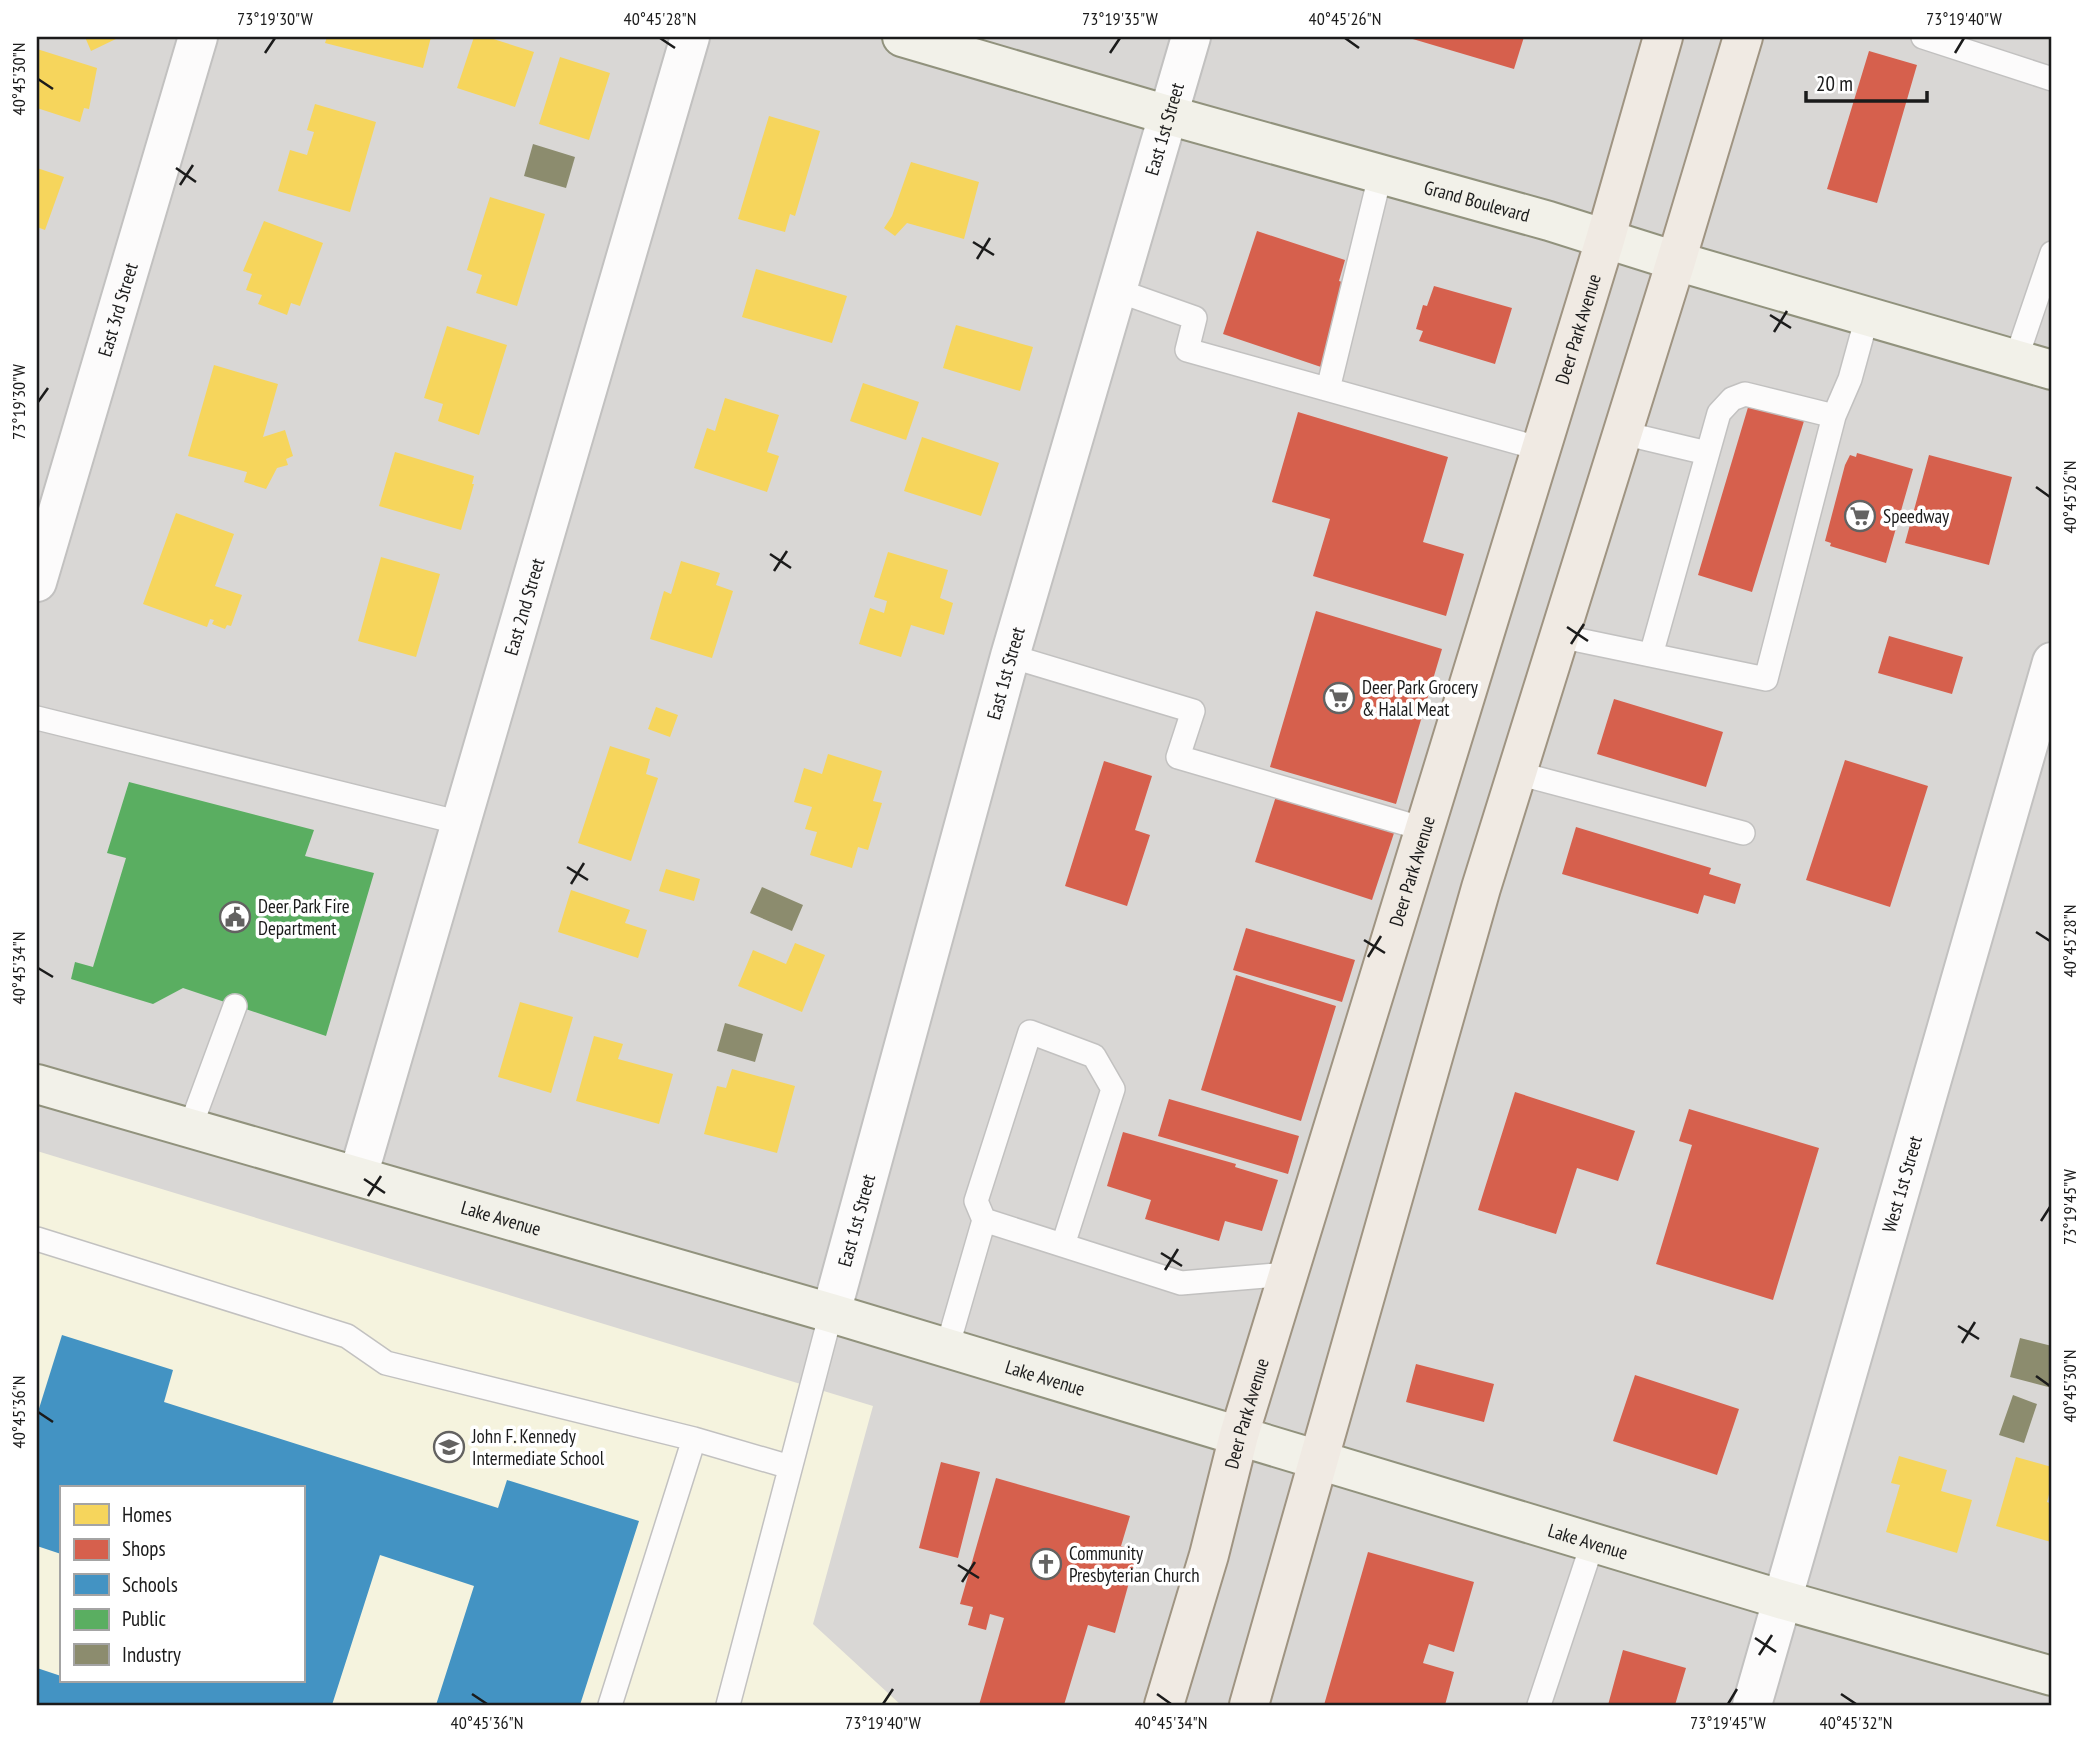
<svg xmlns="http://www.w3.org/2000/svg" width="2089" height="1742" viewBox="0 0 2089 1742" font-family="'PT Sans Narrow',sans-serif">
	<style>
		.residential { fill: #d9d7d5; fill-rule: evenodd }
		.education { fill: #f5f3de; fill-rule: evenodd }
		.homes { fill: #f6d55c }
		.shops { fill: #d6604d }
		.schools { fill: #4393c3 }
		.public { fill: #5aae61 }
		.industry { fill: #8c8c6e }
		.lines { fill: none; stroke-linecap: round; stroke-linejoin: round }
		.lane-casing { stroke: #c2c1c0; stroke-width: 26 }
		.street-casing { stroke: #c2c1c0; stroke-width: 42 }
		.secondary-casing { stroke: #91927d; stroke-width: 42 }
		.primary-casing { stroke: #9f9482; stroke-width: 42 }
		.lane { stroke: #fcfbfb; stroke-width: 23 }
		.street { stroke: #fcfbfb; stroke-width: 38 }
		.secondary { stroke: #f2f1e9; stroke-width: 38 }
		.primary { stroke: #f0eae3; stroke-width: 38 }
		.ticks { fill: none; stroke: #1b1b1b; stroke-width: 2.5 }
		.labels { text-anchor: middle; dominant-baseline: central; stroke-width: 7; stroke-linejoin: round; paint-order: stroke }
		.street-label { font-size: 19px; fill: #1b1b1b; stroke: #fff }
		.poi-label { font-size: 19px; fill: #1b1b1b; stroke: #fff; text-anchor: start }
		.neatline { fill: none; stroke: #1b1b1b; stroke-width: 2.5 }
		.ticks-label { font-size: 18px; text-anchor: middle; fill: #1b1b1b }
	</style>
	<rect width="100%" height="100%" fill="#eae7e4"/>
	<path class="residential" d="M 37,37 L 2052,37 L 2052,1705 L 37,1705 ZM 61,1488 L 303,1488 L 303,1681 L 61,1681 Z"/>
	<path class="education" d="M 37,1151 L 873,1406 L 813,1624 L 901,1705 L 37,1705 ZM 61,1488 L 303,1488 L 303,1681 L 61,1681 Z"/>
	<path class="homes" d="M 85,37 L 120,37 L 91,51 Z
		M 327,37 L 431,37 L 423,68 L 325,43 Z
		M 474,37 L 487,37 L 534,52 L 515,107 L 457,88 Z
		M 37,49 L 97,68 L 89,109 L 84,108 L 80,122 L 37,108 L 39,83 L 37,83 Z
		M 560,57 L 610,73 L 589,140 L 539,124 Z
		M 315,104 L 376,122 L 350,212 L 278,191 L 290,150 L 307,155 L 314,132 L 307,130 Z
		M 769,116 L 820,131 L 795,216 L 790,214 L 785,232 L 738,219 Z
		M 911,162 L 979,182 L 964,239 L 907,223 L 895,236 L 884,228 L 892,216 Z
		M 37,168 L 64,177 L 45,230 L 37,227 Z
		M 490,197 L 545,214 L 517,306 L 476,293 L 482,275 L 467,270 Z
		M 264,221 L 323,243 L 300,306 L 291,303 L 287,315 L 258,304 L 262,295 L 246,290 L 252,274 L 243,271 Z
		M 756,269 L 847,296 L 832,343 L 742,317 Z
		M 956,325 L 1033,347 L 1020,391 L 943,368 Z
		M 447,326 L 507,345 L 479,435 L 438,421 L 443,404 L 424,398 Z
		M 214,365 L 278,384 L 263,437 L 285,430 L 293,456 L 286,459 L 288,465 L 277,468 L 266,489 L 244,482 L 247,472 L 188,456 Z
		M 863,383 L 919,402 L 906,440 L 850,421 Z
		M 725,398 L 779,415 L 767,452 L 779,456 L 767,492 L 694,468 L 707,428 L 715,431 Z
		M 922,437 L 999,463 L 981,516 L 904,491 Z
		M 395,452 L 474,476 L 472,484 L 474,484 L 461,530 L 379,506 Z
		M 176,513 L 234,534 L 215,586 L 242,595 L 231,626 L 227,625 L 225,629 L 212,624 L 214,620 L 210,619 L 207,627 L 143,604 Z
		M 888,552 L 948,570 L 940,598 L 953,603 L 944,635 L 911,625 L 901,657 L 859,644 L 870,608 L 884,613 L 887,601 L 874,597 Z
		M 381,557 L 440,574 L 416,657 L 358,641 Z
		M 681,561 L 720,573 L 716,585 L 733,591 L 712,658 L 650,639 L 664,591 L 671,594 Z
		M 656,707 L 678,715 L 670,737 L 648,729 Z
		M 610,746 L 650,759 L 646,774 L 658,778 L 631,861 L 578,843 Z
		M 828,754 L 882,771 L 873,801 L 882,803 L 868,850 L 858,847 L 852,868 L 810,855 L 817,832 L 805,829 L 812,807 L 794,802 L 804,768 L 822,774 Z
		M 666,869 L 700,879 L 694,901 L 659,891 Z
		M 571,890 L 630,910 L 625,923 L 647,930 L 638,958 L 558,932 Z
		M 795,943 L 825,955 L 802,1012 L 738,986 L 753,950 L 786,964 Z
		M 520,1002 L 573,1017 L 551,1093 L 498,1077 Z
		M 594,1036 L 623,1044 L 618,1059 L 673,1074 L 659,1124 L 576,1101 Z
		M 732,1069 L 795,1086 L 777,1153 L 704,1134 L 717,1086 L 726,1088 Z
		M 1899,1456 L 1947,1470 L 1941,1491 L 1972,1500 L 1957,1553 L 1886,1532 L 1900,1485 L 1891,1483 Z
		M 2016,1457 L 2052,1467 L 2052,1483 L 2047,1502 L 2052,1504 L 2051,1542 L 1996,1526 Z"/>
	<path class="shops" d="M 1406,37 L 1524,37 L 1514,69 Z
		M 1869,51 L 1917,65 L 1877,203 L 1827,189 Z
		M 1257,231 L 1345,260 L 1339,281 L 1348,284 L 1321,367 L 1223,334 Z
		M 1434,286 L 1512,308 L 1495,364 L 1419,341 L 1423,331 L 1416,329 L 1423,305 L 1427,306 Z
		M 1749,404 L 1804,421 L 1752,592 L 1698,575 Z
		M 1298,412 L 1448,457 L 1423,542 L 1464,554 L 1446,616 L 1313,576 L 1330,519 L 1272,502 Z
		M 1857,453 L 1913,469 L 1886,563 L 1830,546 L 1831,543 L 1825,541 L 1845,465 L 1850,455 L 1856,457 Z
		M 1929,455 L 2012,477 L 1989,565 L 1905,543 Z
		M 1316,611 L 1442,649 L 1396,804 L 1270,767 Z
		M 1889,636 L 1963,657 L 1952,694 L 1878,673 Z
		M 1614,699 L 1723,732 L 1706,787 L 1597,754 Z
		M 1845,760 L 1928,786 L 1890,907 L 1806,880 Z
		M 1104,761 L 1152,776 L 1135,830 L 1150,835 L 1127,906 L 1065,886 Z
		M 1278,790 L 1396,827 L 1372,900 L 1255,862 Z
		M 1576,827 L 1711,868 L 1709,874 L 1741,884 L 1735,904 L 1704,895 L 1698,914 L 1562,874 Z
		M 1246,928 L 1355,960 L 1342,1002 L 1233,970 Z
		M 1236,975 L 1336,1006 L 1301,1121 L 1201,1090 Z
		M 1515,1092 L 1635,1131 L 1618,1181 L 1577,1168 L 1556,1234 L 1478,1210 Z
		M 1169,1099 L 1299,1136 L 1288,1174 L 1158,1136 Z
		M 1689,1109 L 1819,1148 L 1773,1300 L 1656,1264 L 1692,1145 L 1679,1141 Z
		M 1123,1132 L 1236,1164 L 1235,1167 L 1278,1180 L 1262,1231 L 1225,1221 L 1219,1241 L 1145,1219 L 1151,1200 L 1107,1186 Z
		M 1416,1364 L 1494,1384 L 1484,1422 L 1406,1402 Z
		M 1635,1375 L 1739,1409 L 1717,1475 L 1613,1441 Z
		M 941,1462 L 980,1472 L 958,1558 L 919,1548 Z
		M 996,1478 L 1130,1516 L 1121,1546 L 1138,1550 L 1115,1633 L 1088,1625 L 1064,1705 L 979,1705 L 1004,1618 L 990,1614 L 986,1630 L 968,1625 L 973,1607 L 960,1604 Z
		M 1368,1552 L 1474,1582 L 1454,1652 L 1429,1644 L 1423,1663 L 1454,1672 L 1445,1705 L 1324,1705 Z
		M 1623,1650 L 1686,1668 L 1675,1705 L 1608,1705 Z"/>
	<path class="schools" d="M 62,1335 L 173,1370 L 164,1402 L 498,1508 L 507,1480 L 639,1521 L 580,1705 L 436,1705 L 474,1586 L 380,1555 L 332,1705 L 37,1705 L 37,1668 L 61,1676 L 61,1681 L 303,1681 L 303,1488 L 61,1488 L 61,1554 L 37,1546 L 37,1415 Z"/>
	<path class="public" d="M 129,782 L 314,830 L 305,856 L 374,873 L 326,1036 L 183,988 L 153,1004 L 71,979 L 75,962 L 93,967 L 126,858 L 107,853 Z"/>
	<path class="industry" d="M 533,144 L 575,157 L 566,188 L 524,176 Z
		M 762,887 L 803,905 L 792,931 L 750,913 Z
		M 725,1023 L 763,1034 L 755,1062 L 717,1051 Z
		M 2020,1338 L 2052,1346 L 2052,1388 L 2010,1377 Z
		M 2013,1395 L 2037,1404 L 2024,1443 L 1999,1435 Z"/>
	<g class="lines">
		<g class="lane-casing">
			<path id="lane" d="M 1923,37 L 2052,79
				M 1116,290 L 1195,318 L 1187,350 L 1541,449
				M 2016,359 L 2052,253
				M 1328,389 L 1381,172
				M 1623,433 L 1707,453
				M 1559,636 L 1766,679 L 1834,416 L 1850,379 L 1867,317
				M 1651,655 L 1719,413 L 1732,399 L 1745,394 L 1834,416
				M 1010,656 L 1193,711 L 1178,757 L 1424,829
				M 37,718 L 461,823
				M 1517,773 L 1743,833
				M 190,1128 L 235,1006
				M 37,1239 L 347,1336 L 386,1363 L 694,1439 L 790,1467
				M 1063,1245 L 1113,1089 L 1094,1056 L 1030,1032 L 976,1201 L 984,1220 L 1181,1283 L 1288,1274
				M 947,1348 L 984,1220
				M 610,1705 L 694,1439
				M 728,1705 L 831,1313
				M 1539,1705 L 1593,1542"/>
		</g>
		<g class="street-casing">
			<g id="street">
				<path id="s1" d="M 37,582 L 198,37"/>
				<path id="s2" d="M 358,1176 L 690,37"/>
				<path id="s3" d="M 831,1313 L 1010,656 L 1191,37"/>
				<path id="s4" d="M 1752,1705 L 2052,662"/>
			</g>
		</g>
		<g class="secondary-casing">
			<g id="secondary">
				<path id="s5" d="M 902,37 L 1168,115 L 1549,221 L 1676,261 L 2052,370"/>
				<path id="s6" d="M 37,1084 L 831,1313 L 1783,1600 L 2052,1676"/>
			</g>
		</g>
		<g class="primary-casing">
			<g id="primary">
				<path id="s7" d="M 1164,1705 L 1209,1555 L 1239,1435 L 1605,240 L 1663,37"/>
				<path d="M 1249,1705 L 1481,888 L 1676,261 L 1743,37"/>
			</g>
		</g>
		<use href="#lane" class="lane"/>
		<use href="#street" class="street"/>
		<use href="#secondary" class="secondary"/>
		<use href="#primary" class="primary"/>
	</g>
	<path class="ticks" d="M 660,38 L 675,48M 1345,38 L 1359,48M 265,53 L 275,38M 1110,53 L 1120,38M 1955,53 L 1964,38M 38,79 L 53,89M 176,168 L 196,182M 180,185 L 193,165M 973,242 L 994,255M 977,259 L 990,238M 1770,315 L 1791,328M 1774,332 L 1787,311M 38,402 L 48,388M 2036,487 L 2050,497M 770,554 L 791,568M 774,571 L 787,551M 1567,627 L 1588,641M 1571,644 L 1584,624M 567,867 L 588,880M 571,884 L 584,863M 2036,932 L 2050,941M 1364,940 L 1385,953M 1368,957 L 1381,936M 38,968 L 53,977M 364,1179 L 385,1193M 368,1196 L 381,1176M 2041,1221 L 2050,1207M 1161,1253 L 1182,1266M 1165,1270 L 1178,1249M 1958,1326 L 1979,1339M 1962,1343 L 1975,1322M 2036,1376 L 2050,1386M 38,1412 L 53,1422M 958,1565 L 979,1578M 962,1582 L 975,1562M 1755,1638 L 1776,1652M 1759,1655 L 1772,1635M 472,1694 L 487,1704M 1157,1694 L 1171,1704M 1841,1694 L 1856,1704M 883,1704 L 893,1689M 1728,1704 L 1737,1689"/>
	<defs>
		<g id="supermarket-ring" transform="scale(1.575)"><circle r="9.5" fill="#fff" stroke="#636261" stroke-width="1.5"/><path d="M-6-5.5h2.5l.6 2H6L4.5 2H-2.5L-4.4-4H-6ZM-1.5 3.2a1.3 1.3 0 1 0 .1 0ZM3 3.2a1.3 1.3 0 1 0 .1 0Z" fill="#636261"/></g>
		<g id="civic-ring" transform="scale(1.575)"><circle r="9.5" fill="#fff" stroke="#636261" stroke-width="1.5"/><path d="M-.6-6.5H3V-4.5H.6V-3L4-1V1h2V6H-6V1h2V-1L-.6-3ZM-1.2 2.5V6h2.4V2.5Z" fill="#636261"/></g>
		<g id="school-ring" transform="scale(1.575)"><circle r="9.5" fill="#fff" stroke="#636261" stroke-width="1.5"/><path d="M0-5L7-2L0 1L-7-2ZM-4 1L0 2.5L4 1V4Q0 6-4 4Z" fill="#636261"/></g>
		<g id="church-ring" transform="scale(1.575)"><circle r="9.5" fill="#fff" stroke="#636261" stroke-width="1.5"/><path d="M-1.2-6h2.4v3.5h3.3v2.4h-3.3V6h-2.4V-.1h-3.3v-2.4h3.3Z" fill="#636261"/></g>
	</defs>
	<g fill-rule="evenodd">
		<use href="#supermarket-ring" x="1860" y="516"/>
		<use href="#supermarket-ring" x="1339" y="698"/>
		<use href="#civic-ring" x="235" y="917"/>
		<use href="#school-ring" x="449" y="1447"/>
		<use href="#church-ring" x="1046" y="1564"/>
	</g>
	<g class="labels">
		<g class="street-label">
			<text stroke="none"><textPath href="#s3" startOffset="1230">East 1st Street</textPath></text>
			<text stroke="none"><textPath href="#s5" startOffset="598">Grand Boulevard</textPath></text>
			<text stroke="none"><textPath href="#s1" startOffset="284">East 3rd Street</textPath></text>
			<text stroke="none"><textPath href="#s7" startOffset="1437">Deer Park Avenue</textPath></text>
			<text stroke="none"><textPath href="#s2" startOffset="593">East 2nd Street</textPath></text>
			<text stroke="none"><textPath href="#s3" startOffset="663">East 1st Street</textPath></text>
			<text stroke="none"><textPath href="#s7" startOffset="870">Deer Park Avenue</textPath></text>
			<text stroke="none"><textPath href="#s4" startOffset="542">West 1st Street</textPath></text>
			<text stroke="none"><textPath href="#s6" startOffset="483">Lake Avenue</textPath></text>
			<text stroke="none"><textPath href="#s3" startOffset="96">East 1st Street</textPath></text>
			<text stroke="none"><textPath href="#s6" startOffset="1050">Lake Avenue</textPath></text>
			<text stroke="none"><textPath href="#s7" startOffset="303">Deer Park Avenue</textPath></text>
			<text stroke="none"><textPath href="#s6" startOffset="1617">Lake Avenue</textPath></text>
		</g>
		<g class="poi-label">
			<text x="1883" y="516">Speedway</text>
			<text x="1362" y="687">Deer Park Grocery<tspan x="1362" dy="22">&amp; Halal Meat</tspan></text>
			<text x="258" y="906">Deer Park Fire<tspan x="258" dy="22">Department</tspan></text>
			<text x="472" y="1436">John F. Kennedy<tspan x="472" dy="22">Intermediate School</tspan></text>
			<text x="1069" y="1553">Community<tspan x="1069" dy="22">Presbyterian Church</tspan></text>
		</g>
	</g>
	<rect width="2089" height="1742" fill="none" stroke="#ffffff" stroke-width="77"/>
	<rect x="60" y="1486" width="245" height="196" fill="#ffffff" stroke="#a4a4a4" stroke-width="2"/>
	<rect x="74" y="1504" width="35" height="21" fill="#f6d55c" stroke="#a4a4a4" stroke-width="2"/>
	<text x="122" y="1522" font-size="21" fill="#1b1b1b">Homes</text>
	<rect x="74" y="1539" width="35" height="21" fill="#d6604d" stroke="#a4a4a4" stroke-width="2"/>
	<text x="122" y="1556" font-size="21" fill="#1b1b1b">Shops</text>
	<rect x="74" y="1574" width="35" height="21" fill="#4393c3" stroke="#a4a4a4" stroke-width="2"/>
	<text x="122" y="1592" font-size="21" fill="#1b1b1b">Schools</text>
	<rect x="74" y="1609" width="35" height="21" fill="#5aae61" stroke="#a4a4a4" stroke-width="2"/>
	<text x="122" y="1626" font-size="21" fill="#1b1b1b">Public</text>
	<rect x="74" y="1644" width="35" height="21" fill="#8c8c6e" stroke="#a4a4a4" stroke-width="2"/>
	<text x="122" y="1662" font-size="21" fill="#1b1b1b">Industry</text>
	<path d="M1806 91v10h121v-10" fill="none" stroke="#1b1b1b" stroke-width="3.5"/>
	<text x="1816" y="91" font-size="21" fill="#1b1b1b" stroke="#ffffff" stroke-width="5" paint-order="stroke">20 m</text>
	<rect x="38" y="38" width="2012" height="1666" class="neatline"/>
	<g class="ticks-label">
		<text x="275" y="25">73°19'30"W</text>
		<text x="660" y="25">40°45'28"N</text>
		<text x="1120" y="25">73°19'35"W</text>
		<text x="1345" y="25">40°45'26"N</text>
		<text x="1964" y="25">73°19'40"W</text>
		<text transform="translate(19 79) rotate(-90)" y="6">40°45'30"N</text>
		<text transform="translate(19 402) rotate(-90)" y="6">73°19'30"W</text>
		<text transform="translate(2070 497) rotate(-90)" y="6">40°45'26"N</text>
		<text transform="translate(2070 941) rotate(-90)" y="6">40°45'28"N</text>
		<text transform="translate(19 968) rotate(-90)" y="6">40°45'34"N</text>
		<text transform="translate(2070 1207) rotate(-90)" y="6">73°19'45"W</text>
		<text transform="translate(2070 1386) rotate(-90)" y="6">40°45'30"N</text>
		<text transform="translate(19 1412) rotate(-90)" y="6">40°45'36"N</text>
		<text x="487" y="1729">40°45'36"N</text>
		<text x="883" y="1729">73°19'40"W</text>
		<text x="1171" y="1729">40°45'34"N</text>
		<text x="1728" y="1729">73°19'45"W</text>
		<text x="1856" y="1729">40°45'32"N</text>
	</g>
</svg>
